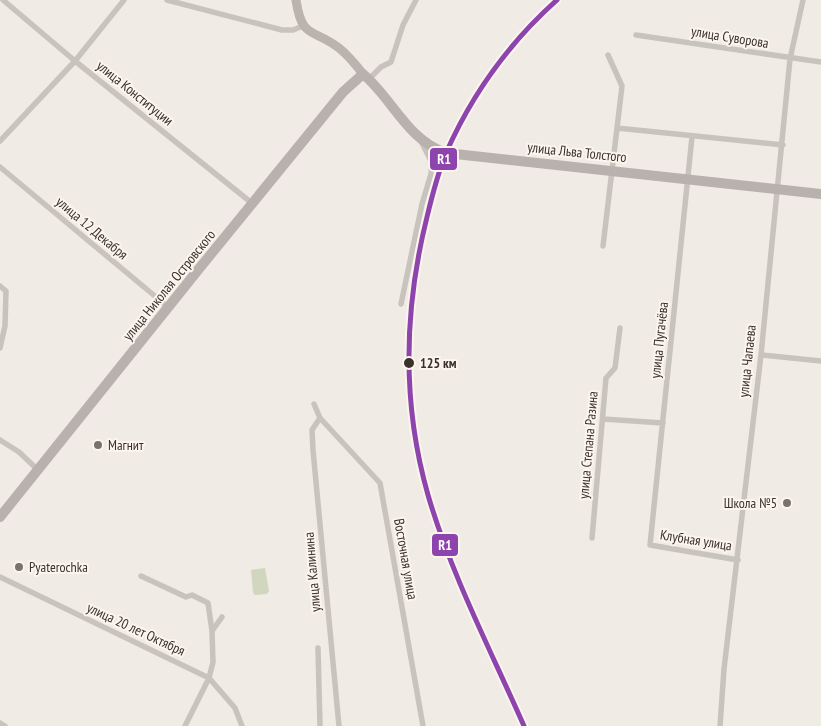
<svg xmlns="http://www.w3.org/2000/svg" width="821" height="726" viewBox="0 0 821 726" font-family="'PT Sans Narrow',sans-serif">
	<style>
		.green { fill: #d1d6bf }
		.lines { fill: none; stroke-linecap: round; stroke-linejoin: round }
		.minor { stroke: #c9c3be; stroke-width: 5.5 }
		.secondary { stroke: #bab3ae; stroke-width: 9 }
		.primary { stroke: #b8b1ad; stroke-width: 10 }
		.rail-1-casing { stroke: #fbf5ee; stroke-width: 9 }
		.rail-1 { stroke: #8e44ad; stroke-width: 5 }
		.stop-dot { fill: #3b302b; stroke: #fbf5ee; stroke-width: 2 }
		.poi-dot { fill: #7a716c; stroke: #fbf5ee; stroke-width: 2 }
		.labels { text-anchor: middle; dominant-baseline: central; stroke-width: 4; stroke-linejoin: round; paint-order: stroke }
		.street-label { font-size: 14px; fill: #3b302b; stroke: #fbf5ee }
		.stop-label { font-size: 14px; font-weight: bold; fill: #3b302b; stroke: #fbf5ee; text-anchor: start }
		.poi-label { font-size: 14px; fill: #3b302b; stroke: #fbf5ee; text-anchor: start }
		.line-badge { stroke: #fbf5ee; stroke-width: 2 }
		.badge-label { font-size: 14px; text-anchor: middle; font-weight: bold; fill: #fff }
	</style>
	<rect width="100%" height="100%" fill="#f0ebe5"/>
	<path class="green" d="M 265,568 L 269,591 L 267,594 L 255,595 L 253,593 L 251,570 Z"/>
	<g class="lines">
		<path class="minor" d="M 3,0 L 75,61 L 253,204
			M 167,0 L 282,30 L 293,30 L 303,26
			M 636,35 L 821,62
			M 369,79 L 381,67 L 391,62 L 403,25 L 416,0
			M 617,128 L 783,145
			M 692,137 L 650,545 L 738,560
			M 0,141 L 75,61 L 124,0
			M 0,167 L 168,307
			M 603,246 L 622,86 L 608,55
			M 0,286 L 6,291 L 5,326 L 0,348
			M 401,304 L 422,204 L 431,174 L 432,163 L 421,141
			M 761,355 L 821,361
			M 314,404 L 320,418 L 380,483 L 423,726
			M 320,418 L 312,430 L 313,450 L 339,726
			M 603,419 L 663,423
			M 0,440 L 19,452 L 38,470
			M 592,538 L 606,378 L 615,368 L 620,328
			M 141,576 L 186,597 L 192,595 L 208,603 L 212,631
			M 0,577 L 209,678 L 235,708 L 242,726
			M 318,648 L 320,726
			M 0,723 L 5,726
			M 185,726 L 209,678 L 213,662 L 212,631 L 222,617
			M 720,726 L 724,669 L 761,355 L 790,59 L 803,0"/>
		<path class="secondary" d="M 296,0 C 302,40 313,28 339,48 C 348,55 356,65 363,74"/>
		<path class="primary" d="M 0,517 L 198,270 L 343,92 L 363,74 C 392,98 408,141 446,153 L 821,194"/>
		<g class="rail-1-casing">
			<path id="rail-1" d="M 524,726 C 491,651 451,574 428,495 C 402,404 404,309 427,217 C 432,196 438,173 446,153 C 472,94 510,42 557,0"/>
		</g>
		<use href="#rail-1" class="rail-1"/>
	</g>
	<circle class="stop-dot" cx="409" cy="363" r="6"/>
	<g class="poi-dot">
		<circle cx="98" cy="445" r="5"/>
		<circle cx="787" cy="503" r="5"/>
		<circle cx="19" cy="567" r="5"/>
	</g>
	<g class="labels">
		<g class="street-label">
			<text transform="translate(730 37) rotate(9)">улица Суворова</text>
			<text transform="translate(135 93) rotate(39)">улица Конституции</text>
			<text transform="translate(577 152) rotate(6)">улица Льва Толстого</text>
			<text transform="translate(92 228) rotate(40)">улица 12 Декабря</text>
			<text transform="translate(169 285) rotate(-51)">улица Николая Островского</text>
			<text transform="translate(659 340) rotate(-84)">улица Пугачёва</text>
			<text transform="translate(747 361) rotate(-84)">улица Чапаева</text>
			<text transform="translate(588 445) rotate(-85)">улица Степана Разина</text>
			<text transform="translate(696 540) rotate(9)">Клубная улица</text>
			<text transform="translate(406 559) rotate(80)">Восточная улица</text>
			<text transform="translate(312 572) rotate(-95)">улица Калинина</text>
			<text transform="translate(136 629) rotate(25)">улица 20 лет Октября</text>
		</g>
		<g class="stop-label">
			<text x="420" y="363">125 км</text>
		</g>
		<g class="poi-label">
			<text x="108" y="445">Магнит</text>
			<text x="777" y="503" text-anchor="end">Школа №5</text>
			<text x="29" y="567">Pyaterochka</text>
		</g>
	</g>
	<g class="line-badge">
		<rect x="429" y="147" width="29" height="24" rx="5" fill="#8e44ad"/>
		<rect x="431" y="533" width="28" height="24" rx="5" fill="#8e44ad"/>
	</g>
	<g class="badge-label">
		<text x="444" y="164">R1</text>
		<text x="445" y="550">R1</text>
	</g>
</svg>
